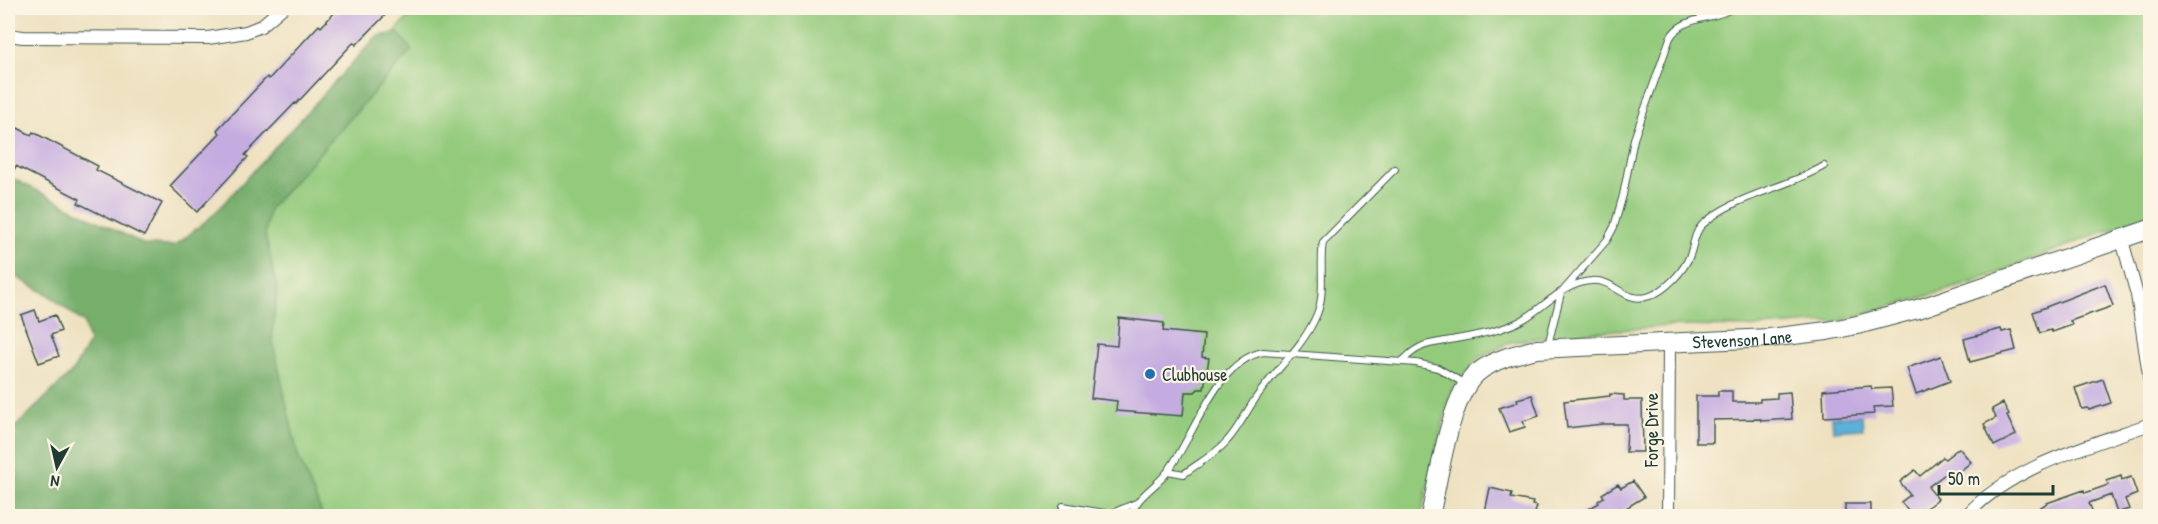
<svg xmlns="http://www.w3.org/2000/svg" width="2158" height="524" viewBox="0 0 2158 524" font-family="'Patrick Hand',sans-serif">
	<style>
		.green { fill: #93ca7c; stroke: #598458; stroke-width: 1.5 }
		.forest { fill: #76ae6c; stroke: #4a7650; stroke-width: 1.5 }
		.water { fill: #5bb1d8; stroke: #3d7786; stroke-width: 1.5 }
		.building { fill: #c4ace1 }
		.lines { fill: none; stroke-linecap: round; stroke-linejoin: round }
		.lane-casing { stroke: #3e5649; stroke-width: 8 }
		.street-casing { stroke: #3e5649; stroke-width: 14 }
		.secondary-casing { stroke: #3e5649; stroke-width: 20 }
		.lane { stroke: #fff; stroke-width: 6 }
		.street { stroke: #fff; stroke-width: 12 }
		.secondary { stroke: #fff; stroke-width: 18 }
		.poi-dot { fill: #1f6fb2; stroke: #fcf5e5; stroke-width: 2 }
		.labels { text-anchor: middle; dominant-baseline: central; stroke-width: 4.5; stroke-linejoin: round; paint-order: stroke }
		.street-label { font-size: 18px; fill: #1f3d34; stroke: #fcf5e5 }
		.poi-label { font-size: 18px; fill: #1f3d34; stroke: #fcf5e5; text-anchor: start }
	</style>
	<rect width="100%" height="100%" fill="#fcf5e5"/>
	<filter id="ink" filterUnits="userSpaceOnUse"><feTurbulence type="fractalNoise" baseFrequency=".0167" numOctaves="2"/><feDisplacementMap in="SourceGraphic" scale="12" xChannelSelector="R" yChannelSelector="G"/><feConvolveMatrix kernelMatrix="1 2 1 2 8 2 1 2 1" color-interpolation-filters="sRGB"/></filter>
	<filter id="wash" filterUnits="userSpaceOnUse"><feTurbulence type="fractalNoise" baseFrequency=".008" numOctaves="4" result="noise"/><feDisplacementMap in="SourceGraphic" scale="24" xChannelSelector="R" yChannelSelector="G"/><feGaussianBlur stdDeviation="1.35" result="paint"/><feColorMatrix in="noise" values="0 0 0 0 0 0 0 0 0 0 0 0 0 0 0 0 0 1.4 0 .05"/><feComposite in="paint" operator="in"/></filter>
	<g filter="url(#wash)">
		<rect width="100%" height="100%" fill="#eee1c0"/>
		<path class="green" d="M 417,8 L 2150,8 L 2150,217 L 2095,235 L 1972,283 L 1840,321 L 1762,327 L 1670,326 L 1567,334 L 1511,342 L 1480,357 L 1451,390 L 1421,516 L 8,516 L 8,447 Z"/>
		<path class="forest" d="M 398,33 L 412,50 L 269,209 L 265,235 L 277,287 L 272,339 L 298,456 L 323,516 L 8,516 L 8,434 L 73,371 L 89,342 L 84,323 L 50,296 L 8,272 L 8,176 L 145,245 L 175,246 L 212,216 L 377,36 Z"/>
		<path class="water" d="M 1862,415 L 1863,429 L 1833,431 L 1832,417 Z"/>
		<g id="blocks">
			<path class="building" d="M 339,8 L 392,8 L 356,45 L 354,42 L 296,104 L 295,103 L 245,155 L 248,157 L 197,212 L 170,186 L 220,133 L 217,130 L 267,77 L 269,79 L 319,25 L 321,27 Z
				M 8,123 L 31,135 L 33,132 L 98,166 L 96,170 L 162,203 L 144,236 L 78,203 L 80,199 L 16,166 L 8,182 Z
				M 2105,284 L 2113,306 L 2070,321 L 2072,325 L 2052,332 L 2051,330 L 2040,333 L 2033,312 Z
				M 35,310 L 39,321 L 55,315 L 61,331 L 51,335 L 59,356 L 39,363 L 21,315 Z
				M 1119,318 L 1164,323 L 1163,331 L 1204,335 L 1202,357 L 1209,358 L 1204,389 L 1198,389 L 1195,392 L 1185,392 L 1183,416 L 1116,411 L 1117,401 L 1091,398 L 1097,344 L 1117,346 Z
				M 2001,329 L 2002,332 L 2011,330 L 2016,350 L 1970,362 L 1964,339 Z
				M 1941,356 L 1950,381 L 1916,394 L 1907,368 Z
				M 2103,379 L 2111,403 L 2089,410 L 2088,408 L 2082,409 L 2075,388 Z
				M 1871,386 L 1872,389 L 1891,388 L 1893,406 L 1873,407 L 1874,414 L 1824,417 L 1823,390 Z
				M 1718,391 L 1732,391 L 1732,402 L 1760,402 L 1760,399 L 1777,398 L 1777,393 L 1790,392 L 1792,419 L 1761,421 L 1761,419 L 1713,420 L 1713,443 L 1696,443 L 1696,396 L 1718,396 Z
				M 1610,394 L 1624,395 L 1624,400 L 1642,400 L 1643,452 L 1626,452 L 1627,424 L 1603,424 L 1567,428 L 1564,401 L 1610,396 Z
				M 1532,395 L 1539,416 L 1523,421 L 1525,427 L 1509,432 L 1499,408 L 1518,402 L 1517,399 Z
				M 2003,403 L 2009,415 L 2007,416 L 2016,435 L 1994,446 L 1984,424 L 1996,418 L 1992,409 Z
				M 1959,448 L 1971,462 L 1953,477 L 1948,472 L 1928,487 L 1938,499 L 1916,516 L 1912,516 L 1901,502 L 1910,495 L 1900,482 L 1915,470 L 1920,476 L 1943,457 L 1945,459 Z
				M 2121,476 L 2122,480 L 2131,477 L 2137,494 L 2125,499 L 2129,509 L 2117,513 L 2111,495 L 2089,503 L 2093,513 L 2083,516 L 2027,516 L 2047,503 L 2084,490 L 2085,493 L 2108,485 L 2107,481 Z
				M 1633,481 L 1644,497 L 1613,516 L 1577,516 L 1599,503 L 1598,501 L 1604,497 L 1602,494 L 1618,484 L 1621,488 Z
				M 1490,488 L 1512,493 L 1511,498 L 1533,502 L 1532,505 L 1537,506 L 1534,516 L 1505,516 L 1485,512 Z
				M 1845,504 L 1871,504 L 1871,516 L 1845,516 Z"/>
		</g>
	</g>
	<g filter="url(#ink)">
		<use href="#blocks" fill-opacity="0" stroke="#3e5649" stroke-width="1.5"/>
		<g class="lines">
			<g class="lane-casing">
				<path id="lane" d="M 1548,345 L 1561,293 L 1607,240 L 1614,227 L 1623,195 L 1634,139 L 1670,38 C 1683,15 1713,21 1733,8
					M 1401,362 C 1407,357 1412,351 1419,348 C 1426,343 1437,343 1445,341 C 1471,336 1501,332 1524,319 C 1545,306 1564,283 1591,281 C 1614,278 1625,305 1650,296 C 1666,290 1684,271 1690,255 C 1694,245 1694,233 1702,225 C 1736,194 1785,189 1824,166
					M 1168,471 L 1184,474 C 1198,463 1215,455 1227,441 C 1239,428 1247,410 1258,395 C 1277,368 1304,346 1317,314 C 1326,292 1319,265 1323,242 L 1395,169
					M 1062,516 L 1063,506 L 1110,514 L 1136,503
					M 1132,516 C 1135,496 1157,487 1168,471 C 1195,435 1215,362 1263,352 L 1416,363 L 1438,368 L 1465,384"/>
			</g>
			<g class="street-casing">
				<path id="street" d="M 8,35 L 23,37 L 208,38 L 246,32 L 261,26 L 282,8
					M 2122,240 L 2137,295 L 2150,382
					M 1668,516 L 1669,343
					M 1966,516 C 2011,466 2089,446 2150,424"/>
			</g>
			<g class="secondary-casing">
				<g id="secondary">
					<path id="s1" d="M 1430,516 C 1439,479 1449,397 1477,373 C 1494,359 1516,354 1537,349 L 1769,338 L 1827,331 L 1857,325 L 1921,308 L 2150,229"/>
				</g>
			</g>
			<use href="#lane" class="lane"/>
			<use href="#street" class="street"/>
			<use href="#secondary" class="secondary"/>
		</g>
	</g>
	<circle class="poi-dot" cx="1150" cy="374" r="6"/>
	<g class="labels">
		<g class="street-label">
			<text stroke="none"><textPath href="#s1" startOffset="423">Stevenson Lane</textPath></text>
			<text transform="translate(1651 430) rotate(-90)">Forge Drive</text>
		</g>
		<g class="poi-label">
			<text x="1162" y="374">Clubhouse</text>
		</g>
	</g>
	<rect width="2158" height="524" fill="none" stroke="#fcf5e5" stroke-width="30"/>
	<g transform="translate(57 467) rotate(188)" stroke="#fcf5e5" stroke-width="4.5" paint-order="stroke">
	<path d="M0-4.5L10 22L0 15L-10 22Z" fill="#1f3d34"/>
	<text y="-9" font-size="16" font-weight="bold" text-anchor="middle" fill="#1f3d34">N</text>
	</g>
	<path d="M1939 485v9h114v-9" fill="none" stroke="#1f3d34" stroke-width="3"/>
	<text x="1948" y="485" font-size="18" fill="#1f3d34" stroke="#fcf5e5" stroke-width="4.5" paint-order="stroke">50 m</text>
</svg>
